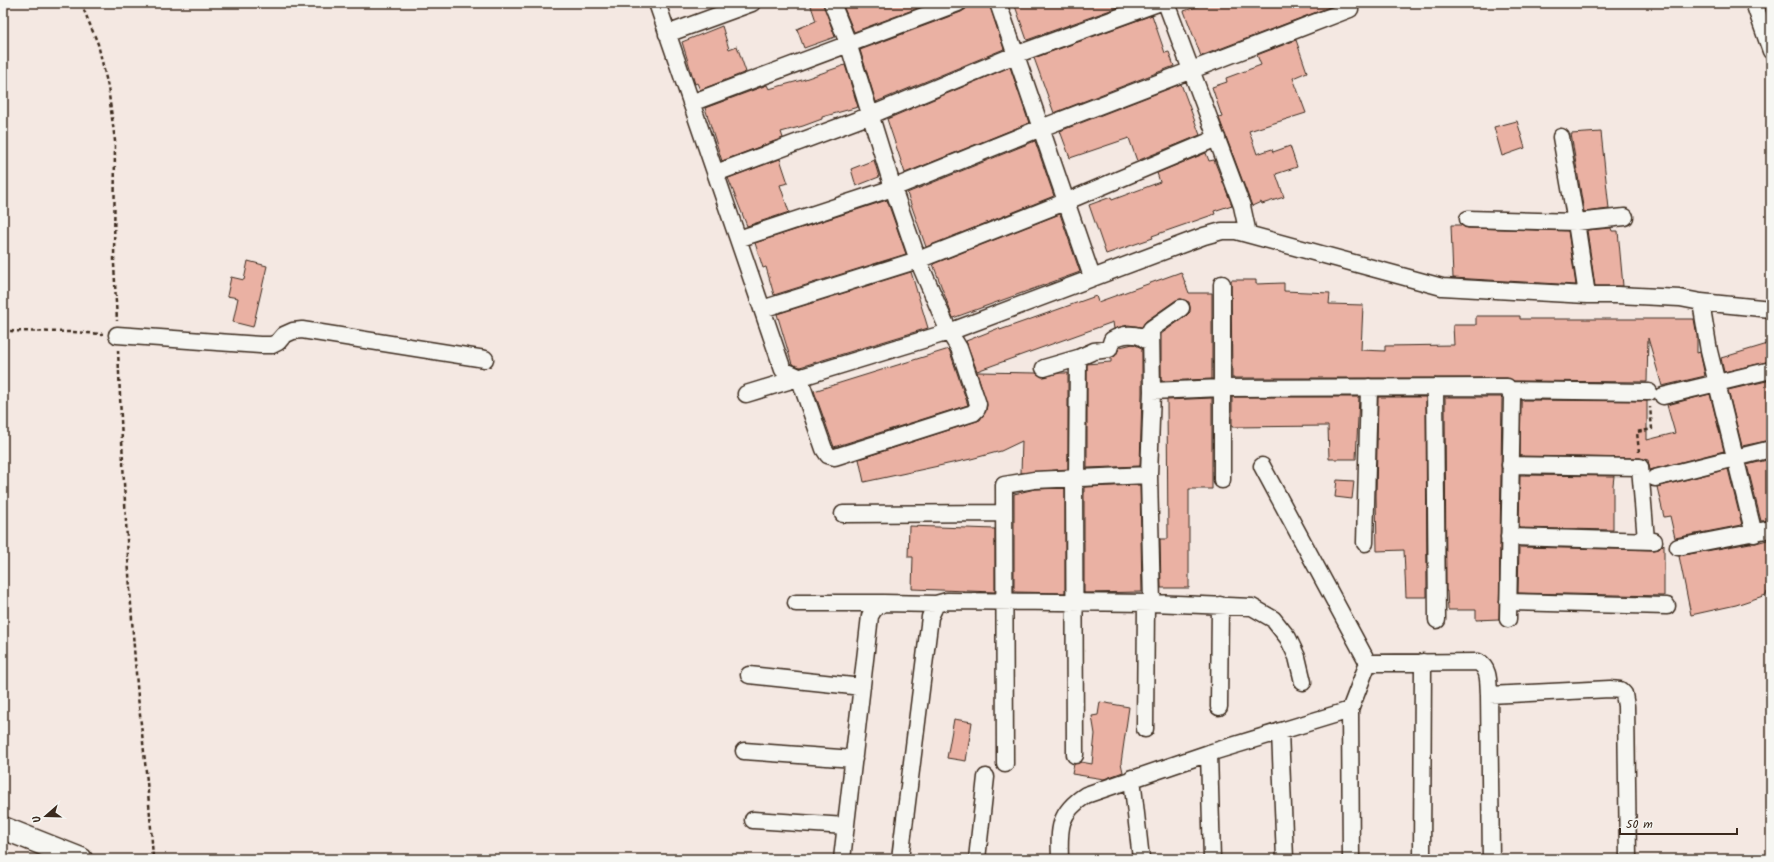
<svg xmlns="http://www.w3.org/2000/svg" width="1774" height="862" viewBox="0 0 1774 862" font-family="Kalam,sans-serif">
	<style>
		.building { fill: #eab1a3; stroke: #3b2a1e }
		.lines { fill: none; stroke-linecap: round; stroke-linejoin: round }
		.street-casing { stroke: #3b2a1e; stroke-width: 19 }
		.secondary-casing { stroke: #3b2a1e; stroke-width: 25 }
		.path { stroke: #3b2a1e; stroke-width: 2.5; stroke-dasharray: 4 3; stroke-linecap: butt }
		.street { stroke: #f6f6f2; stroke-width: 16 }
		.secondary { stroke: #f6f6f2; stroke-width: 22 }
	</style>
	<rect width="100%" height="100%" fill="#f4e8e2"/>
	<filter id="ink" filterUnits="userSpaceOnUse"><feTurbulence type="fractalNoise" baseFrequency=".025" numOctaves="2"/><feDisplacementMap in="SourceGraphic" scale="8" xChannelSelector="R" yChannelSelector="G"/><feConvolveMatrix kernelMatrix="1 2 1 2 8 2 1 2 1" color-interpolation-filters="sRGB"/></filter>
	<g filter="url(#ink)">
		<path class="building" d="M 810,3 L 823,3 L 835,37 L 804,48 L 797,29 L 816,21 Z
			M 842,3 L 931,3 L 854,32 Z
			M 967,3 L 989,3 L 1004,49 L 876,102 L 860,50 L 961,12 L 966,9 Z
			M 1014,3 L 1130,3 L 1027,40 Z
			M 1200,3 L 1334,3 L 1335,5 L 1201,56 L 1184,11 L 1201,5 Z
			M 1152,15 L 1165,53 L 1169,52 L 1174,66 L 1054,113 L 1034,58 Z
			M 722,26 L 729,49 L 737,46 L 746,72 L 700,90 L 697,83 L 695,84 L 682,42 Z
			M 1296,40 L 1307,72 L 1293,78 L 1306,113 L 1249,131 L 1257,154 L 1272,149 L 1273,152 L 1290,146 L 1297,167 L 1276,174 L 1284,197 L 1262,204 L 1261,202 L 1252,206 L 1219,118 L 1222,117 L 1212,87 L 1227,82 L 1226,78 L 1261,65 L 1257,55 Z
			M 845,65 L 858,107 L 822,117 L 822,119 L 803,126 L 781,132 L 783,138 L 722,161 L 705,108 L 767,85 L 769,89 L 802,80 Z
			M 1010,67 L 1029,123 L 905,173 L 887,119 Z
			M 1181,84 L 1200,135 L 1137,161 L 1129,138 L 1070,158 L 1060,131 Z
			M 1517,121 L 1525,148 L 1502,156 L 1494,127 Z
			M 1601,132 L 1609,209 L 1584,212 L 1571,134 Z
			M 1035,141 L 1054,196 L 926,247 L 907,193 Z
			M 1206,153 L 1209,161 L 1214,160 L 1232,205 L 1214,211 L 1215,214 L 1152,236 L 1153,238 L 1106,254 L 1089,205 L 1111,197 L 1112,200 L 1160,182 L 1157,173 Z
			M 780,159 L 788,183 L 780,185 L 789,212 L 747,226 L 728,178 Z
			M 874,160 L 879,177 L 856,186 L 851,169 Z
			M 887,200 L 906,254 L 774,295 L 766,267 L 763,268 L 755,243 Z
			M 1060,214 L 1080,272 L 953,318 L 933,264 Z
			M 1451,225 L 1461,225 L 1468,228 L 1568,231 L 1576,285 L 1453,278 Z
			M 1611,228 L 1612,231 L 1618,231 L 1623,286 L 1595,286 L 1587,230 Z
			M 248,261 L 267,266 L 253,327 L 233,322 L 238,298 L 227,296 L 231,277 L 244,280 Z
			M 911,272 L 928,328 L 800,367 L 792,364 L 777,314 Z
			M 1181,272 L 1189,293 L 1212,293 L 1212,379 L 1161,381 L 1161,334 L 1186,316 L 1190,312 L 1190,307 L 1189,302 L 1181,299 L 1176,300 L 1146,321 L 1142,327 L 1128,325 L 1114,329 L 1113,322 L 977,371 L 966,341 L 999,328 L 1000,330 L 1096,296 L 1098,302 Z
			M 1231,280 L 1256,280 L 1256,284 L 1284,283 L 1284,291 L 1330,293 L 1329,304 L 1363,305 L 1361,350 L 1385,351 L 1385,346 L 1454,345 L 1453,325 L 1476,325 L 1476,316 L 1520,316 L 1520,319 L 1694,319 L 1697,336 L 1697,353 L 1700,352 L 1705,376 L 1662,386 L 1648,338 L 1647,382 L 1514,381 L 1507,378 L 1232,378 Z
			M 1771,343 L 1771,361 L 1724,372 L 1721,358 Z
			M 1133,344 L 1142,348 L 1142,393 L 1140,466 L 1087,468 L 1087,364 L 1111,362 L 1111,358 L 1115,356 L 1120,347 Z
			M 949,349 L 968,405 L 834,447 L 814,391 Z
			M 977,372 L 1036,373 L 1042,377 L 1060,373 L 1068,373 L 1068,469 L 1021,473 L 1022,441 L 1001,451 L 971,459 L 864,482 L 859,459 L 980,420 L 986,411 L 987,405 Z
			M 1771,380 L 1771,440 L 1742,446 L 1728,390 Z
			M 1710,394 L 1724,451 L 1650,470 L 1648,460 L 1640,458 L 1520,456 L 1521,400 L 1647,401 L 1647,440 L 1675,433 L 1667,405 Z
			M 1232,397 L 1359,397 L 1356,459 L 1329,459 L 1328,426 L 1232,427 Z
			M 1378,397 L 1426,397 L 1427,597 L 1406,597 L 1404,550 L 1377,551 L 1376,496 Z
			M 1445,397 L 1501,397 L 1502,398 L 1499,619 L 1476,620 L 1476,610 L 1448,610 L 1447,591 L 1446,591 Z
			M 1212,398 L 1212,489 L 1189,489 L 1189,588 L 1161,588 L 1160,539 L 1168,539 L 1167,400 Z
			M 1771,459 L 1771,520 L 1761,521 L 1747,465 Z
			M 1728,469 L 1742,525 L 1675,538 L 1670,516 L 1664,517 L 1657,487 Z
			M 1520,475 L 1614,476 L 1613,485 L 1613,530 L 1519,528 Z
			M 1337,480 L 1354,481 L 1352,499 L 1335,497 Z
			M 1140,485 L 1142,592 L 1084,593 L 1084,487 Z
			M 1065,488 L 1065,593 L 1014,592 L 1014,494 L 1035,489 Z
			M 909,526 L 995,529 L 995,592 L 912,589 L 913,557 L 908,557 Z
			M 1771,539 L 1771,592 L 1766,593 L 1766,595 L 1736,605 L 1691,615 L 1679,556 L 1750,543 L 1756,543 Z
			M 1664,544 L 1664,596 L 1518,593 L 1519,547 L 1654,550 L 1659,549 Z
			M 1100,702 L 1129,707 L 1121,763 L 1123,772 L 1104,779 L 1072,774 L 1074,764 L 1081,762 L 1092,764 L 1095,734 L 1092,716 L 1098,715 Z
			M 954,719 L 972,722 L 966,761 L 947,758 Z"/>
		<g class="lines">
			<g class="street-casing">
				<path id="street" d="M 657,3 L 783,370 L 799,377 L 824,449 L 828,455 L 835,457 L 973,413 L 977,409 L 978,404 L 959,348 L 949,332 L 918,260 L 893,188 L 848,43 L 832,3
					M 998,3 L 1092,277
					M 1166,3 L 1242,206 L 1248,234
					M 1754,3 L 1771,51
					M 667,34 L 752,3
					M 691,103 L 958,3
					M 1561,137 L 1576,222 L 1587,295
					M 716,173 L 871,115 L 1015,55 L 1158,3
					M 1468,219 L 1576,222 L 1625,217
					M 738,239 L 893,188 L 1041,128 L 1350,9
					M 1222,284 L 1222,480
					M 1701,302 L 1709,351 L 1754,534
					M 762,309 L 918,260 L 1065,202 L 1217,138
					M 117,335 L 260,345 L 272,345 L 278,342 L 284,335 L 293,331 L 302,330 L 485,359
					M 1044,368 L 1078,358 L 1094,351 L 1109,349 L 1112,340 C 1121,334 1137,332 1146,340 L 1151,329 L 1181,308
					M 1435,387 L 1437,620
					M 1510,390 L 1649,392
					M 1152,391 L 1222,388 L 1507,387 L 1512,396 L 1508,619
					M 746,394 L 949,332 L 1204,236 L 1222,231 L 1236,231 L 1442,287 L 1587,295 L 1617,295 L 1680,298 L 1701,302 L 1771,309
					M 1663,396 L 1771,370
					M 1510,465 L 1640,467 L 1646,540
					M 1262,466 L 1368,663 L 1350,710 L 1351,859
					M 1077,477 L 1078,358
					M 1074,478 L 1075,755
					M 1655,478 L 1771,449
					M 843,514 L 1003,513
					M 1509,537 L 1654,541
					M 1365,543 L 1369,387
					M 1678,547 L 1771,529
					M 1508,602 L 1667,606
					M 796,603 L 883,603
					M 1152,603 L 1252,607 L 1273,619 L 1288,638 L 1297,657 L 1303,682
					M 1368,663 L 1478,662 C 1490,669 1488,682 1489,695 L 1491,859
					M 749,675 L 862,687
					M 1489,695 L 1610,689 L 1620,690 L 1624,694 L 1626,706 L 1628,859
					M 1219,707 L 1220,605
					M 1145,729 L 1146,603
					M 1280,731 L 1285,859
					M 744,751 L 854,759
					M 1209,753 L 1212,859
					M 1005,764 L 1004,485 L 1034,480 L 1149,475
					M 1132,778 L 1141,859
					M 753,820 L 846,826
					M 842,859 L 870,616 L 874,609 L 883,603 L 936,604
					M 900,859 L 930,617 L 936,604 L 947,601 L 1152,603 L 1149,475 L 1152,391 L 1151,329
					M 977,859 L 986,777
					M 1060,859 C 1059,829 1058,813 1086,795 L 1209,753 L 1350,710
					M 1422,859 L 1423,662"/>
			</g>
			<g class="secondary-casing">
				<path id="secondary" d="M 3,828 L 81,859"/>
			</g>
			<path class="path" d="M 81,3 L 98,44 L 108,87 L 115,141 L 114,264 L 117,321
				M 3,331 L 72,332 L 103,334
				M 118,350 C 123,466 128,581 138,697 C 144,751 150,805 153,859
				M 1639,452 L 1637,432 L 1652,429 L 1650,407"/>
			<use href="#street" class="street"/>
			<use href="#secondary" class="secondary"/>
		</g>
	</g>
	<rect width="1774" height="862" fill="none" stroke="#f6f6f2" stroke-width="16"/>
	<rect x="8" y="8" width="1758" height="846" fill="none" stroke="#3b2a1e" stroke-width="1.5" filter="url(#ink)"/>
	<g transform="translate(46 816) rotate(250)" stroke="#f6f6f2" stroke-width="3" paint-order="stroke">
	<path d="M0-3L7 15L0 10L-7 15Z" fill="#3b2a1e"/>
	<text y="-6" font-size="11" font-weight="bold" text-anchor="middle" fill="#3b2a1e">U</text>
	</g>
	<path d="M1620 828v6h117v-6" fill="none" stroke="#3b2a1e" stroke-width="2"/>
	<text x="1626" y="828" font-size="12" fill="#3b2a1e" stroke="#f6f6f2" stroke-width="3" paint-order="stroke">50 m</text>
</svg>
